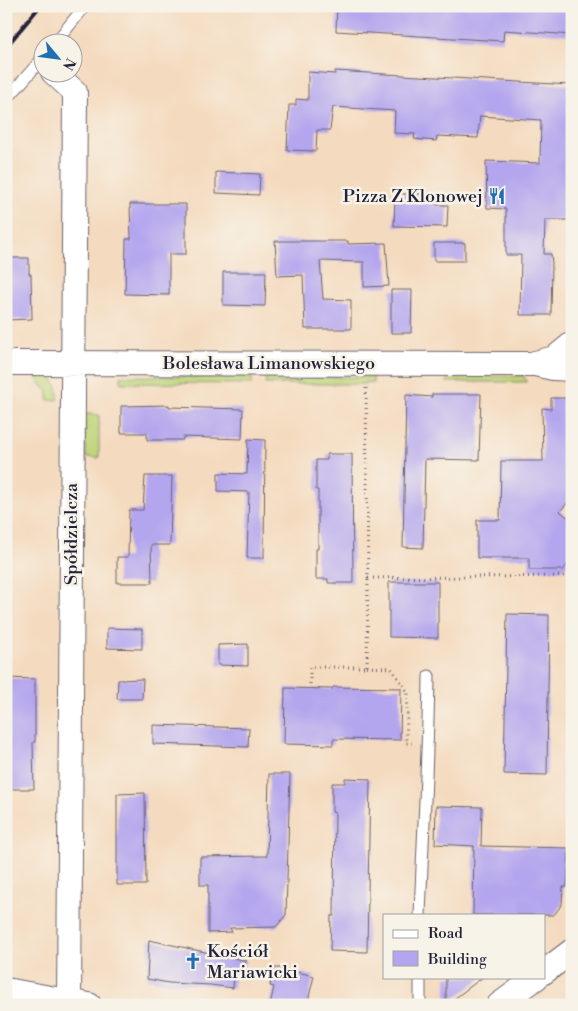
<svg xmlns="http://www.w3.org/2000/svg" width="578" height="1011" viewBox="0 0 578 1011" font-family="'Libre Bodoni',serif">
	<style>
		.grass { fill: #bdd377; stroke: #707a59 }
		.building { fill: #b3a5ee }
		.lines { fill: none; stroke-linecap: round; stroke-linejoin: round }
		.lane-casing { stroke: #6c6269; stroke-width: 13 }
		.street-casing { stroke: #6c6269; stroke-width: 26 }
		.path { stroke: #6c6269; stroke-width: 3; stroke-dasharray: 1 4; stroke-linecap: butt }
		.lane { stroke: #fff; stroke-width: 11 }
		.street { stroke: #fff; stroke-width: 24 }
		.rail { stroke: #22223b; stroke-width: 4 }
		.labels { text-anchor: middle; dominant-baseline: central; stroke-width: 5; stroke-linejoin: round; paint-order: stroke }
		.poi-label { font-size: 18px; fill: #22223b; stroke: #f7f3e8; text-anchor: end }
		.street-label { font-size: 18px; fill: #22223b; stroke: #f7f3e8 }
	</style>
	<rect width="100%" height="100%" fill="#f7f3e8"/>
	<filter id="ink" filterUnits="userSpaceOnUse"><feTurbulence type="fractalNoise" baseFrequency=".02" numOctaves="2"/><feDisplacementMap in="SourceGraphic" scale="10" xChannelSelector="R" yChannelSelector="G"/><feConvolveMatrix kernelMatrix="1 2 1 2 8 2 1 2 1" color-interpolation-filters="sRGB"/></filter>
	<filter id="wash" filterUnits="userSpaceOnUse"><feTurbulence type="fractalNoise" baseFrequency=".0096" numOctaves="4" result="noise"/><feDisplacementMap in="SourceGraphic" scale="20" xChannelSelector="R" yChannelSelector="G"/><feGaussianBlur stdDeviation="1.12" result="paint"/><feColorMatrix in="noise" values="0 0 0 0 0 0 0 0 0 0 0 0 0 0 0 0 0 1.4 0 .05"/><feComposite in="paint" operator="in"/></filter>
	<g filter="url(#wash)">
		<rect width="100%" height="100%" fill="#f4dabe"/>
		<path class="grass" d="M 38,374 C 54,374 59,386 58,400 L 48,400 L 48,392 L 37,380 Z
			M 121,376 L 252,377 L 252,384 L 121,383 Z
			M 524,376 L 527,382 L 446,382 L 448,377 Z
			M 266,377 L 373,377 L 373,383 L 366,382 L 365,384 L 265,384 Z
			M 85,414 L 99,415 L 99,458 L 86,457 Z"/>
		<g id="blocks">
			<path class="building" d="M 337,6 L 572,6 L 572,35 L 504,30 L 503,41 L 336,31 Z
				M 335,71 L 570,85 L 570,94 L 572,94 L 572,220 L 545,220 L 544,254 L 551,254 L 552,263 L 551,315 L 520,315 L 521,255 L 506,255 L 506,209 L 487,208 L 486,161 L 540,163 L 541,120 L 480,116 L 478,138 L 437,136 L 436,141 L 414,139 L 415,134 L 394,133 L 395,111 L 333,107 L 330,130 L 317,130 L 316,151 L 287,150 L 289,105 L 296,105 L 296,99 L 308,100 L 308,72 L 335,74 Z
				M 216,172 L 260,174 L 259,195 L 216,193 Z
				M 395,194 L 437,194 L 437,205 L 448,205 L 447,227 L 394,226 Z
				M 130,204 L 186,204 L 186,254 L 169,254 L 169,295 L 125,294 L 126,239 L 131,239 Z
				M 275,241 L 348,241 L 348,244 L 386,243 L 389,286 L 364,287 L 364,262 L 320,261 L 323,299 L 351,300 L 351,329 L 305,329 L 303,275 L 277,276 Z
				M 434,243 L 465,243 L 465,261 L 434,261 Z
				M 6,258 L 29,258 L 29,274 L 31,274 L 32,319 L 6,320 Z
				M 223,272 L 266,272 L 265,306 L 223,305 Z
				M 391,290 L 412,290 L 411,333 L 391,333 Z
				M 432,394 L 481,394 L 479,460 L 425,459 L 423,548 L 403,547 L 406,395 L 432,397 Z
				M 551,398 L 569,398 L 570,500 L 560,511 L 571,520 L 571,561 L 563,570 L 529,570 L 529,558 L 477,558 L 477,520 L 500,520 L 501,461 L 543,461 L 542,408 L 551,409 Z
				M 169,405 L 169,407 L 243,409 L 242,439 L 183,437 L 183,440 L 147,440 L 147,433 L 121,433 L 121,406 Z
				M 248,439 L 265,440 L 264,558 L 247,558 L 249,492 L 218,491 L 218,473 L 247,474 Z
				M 327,454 L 352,454 L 353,583 L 328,583 L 328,579 L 316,579 L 316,549 L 318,549 L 318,490 L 316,490 L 316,460 L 327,460 Z
				M 145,476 L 172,476 L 170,545 L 151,545 L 152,583 L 117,583 L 117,557 L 128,557 L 129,510 L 143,510 Z
				M 389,582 L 438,582 L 438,638 L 389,637 Z
				M 507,614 L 549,615 L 547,775 L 504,774 Z
				M 107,628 L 142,629 L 142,649 L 107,648 Z
				M 248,644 L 248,666 L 218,665 L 218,645 Z
				M 6,678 L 35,679 L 35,742 L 33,742 L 34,789 L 6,789 Z
				M 143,679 L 142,699 L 117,699 L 118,680 Z
				M 333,687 L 401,688 L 400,740 L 333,739 L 333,745 L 284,744 L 285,688 L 332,689 Z
				M 153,725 L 249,728 L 248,747 L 153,744 Z
				M 269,774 L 290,774 L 286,915 L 276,927 L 230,928 L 232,932 L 208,933 L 208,885 L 200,885 L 200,857 L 267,856 Z
				M 345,778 L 370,779 L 367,952 L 330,951 L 331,916 L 334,916 L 335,813 L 332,812 L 332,783 L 345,783 Z
				M 145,793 L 146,885 L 117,885 L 117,794 Z
				M 436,806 L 482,807 L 481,846 L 569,848 L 567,887 L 563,887 L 562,904 L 554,915 L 473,915 L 474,846 L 435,844 Z
				M 149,940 L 247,961 L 234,976 L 233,988 L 211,985 L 169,983 L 147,979 Z
				M 273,968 L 280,968 L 314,976 L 307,1005 L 270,1005 L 274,987 L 270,986 Z
				M 446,977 L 483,977 L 446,1005 Z"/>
		</g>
	</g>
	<g filter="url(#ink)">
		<use href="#blocks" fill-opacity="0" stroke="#6c6269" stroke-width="1"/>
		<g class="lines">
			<g class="lane-casing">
				<path id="lane" d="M 56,42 L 85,6
					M 6,100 L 42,59
					M 420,915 C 423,835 428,756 429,676
					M 420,1005 L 420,977"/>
			</g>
			<g class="street-casing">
				<path id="street" d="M 53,72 L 75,92 L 69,1005
					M 6,363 L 531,364 L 555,358 L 572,344
					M 535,364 L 553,368 L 572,369
					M 544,972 L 572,951
					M 6,990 L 89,1005
					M 499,1005 L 537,977"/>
			</g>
			<path class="path" d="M 366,388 L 368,578 L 572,576
				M 367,667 L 391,668 L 408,692 L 406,743 L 412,743
				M 310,689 L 310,667 L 367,667 L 368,578"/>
			<use href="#lane" class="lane"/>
			<use href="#street" class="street"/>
			<path class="rail" d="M 6,47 L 40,6"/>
		</g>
	</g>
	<defs>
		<g id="restaurant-bare" transform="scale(1.35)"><path d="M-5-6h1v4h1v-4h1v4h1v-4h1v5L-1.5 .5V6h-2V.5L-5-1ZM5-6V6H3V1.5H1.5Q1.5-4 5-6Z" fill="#1f6fb2" stroke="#f7f3e8" stroke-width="2.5" paint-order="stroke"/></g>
		<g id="church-bare" transform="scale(1.35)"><path d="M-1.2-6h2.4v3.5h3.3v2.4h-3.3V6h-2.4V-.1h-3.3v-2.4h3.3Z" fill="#1f6fb2" stroke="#f7f3e8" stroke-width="2.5" paint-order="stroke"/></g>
	</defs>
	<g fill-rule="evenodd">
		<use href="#restaurant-bare" x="497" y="196"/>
		<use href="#church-bare" x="193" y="961"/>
	</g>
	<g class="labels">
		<g class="poi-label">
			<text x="483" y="196">Pizza Z Klonowej</text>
			<text x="207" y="951" text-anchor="start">Kościół<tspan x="207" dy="21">Mariawicki</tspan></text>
		</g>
		<g class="street-label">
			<text x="269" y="363">Bolesława Limanowskiego</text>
			<text transform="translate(71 534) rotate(-90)">Spółdzielcza</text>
		</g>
	</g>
	<rect width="578" height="1011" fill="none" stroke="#f7f3e8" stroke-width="25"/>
	<rect x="383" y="914" width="162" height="65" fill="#f7f3e8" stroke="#a29fa3"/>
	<rect x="393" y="930" width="25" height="8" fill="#ffffff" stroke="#a29fa3"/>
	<text x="428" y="938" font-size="15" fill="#22223b">Road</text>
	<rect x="393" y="951" width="25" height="15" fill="#b3a5ee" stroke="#a29fa3"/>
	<text x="428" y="964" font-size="15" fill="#22223b">Building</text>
	<g transform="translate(58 58) rotate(119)"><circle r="24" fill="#f7f3e8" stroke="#a29fa3"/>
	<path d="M0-4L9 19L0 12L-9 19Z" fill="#1f6fb2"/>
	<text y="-8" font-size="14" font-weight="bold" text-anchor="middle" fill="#22223b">N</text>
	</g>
</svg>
